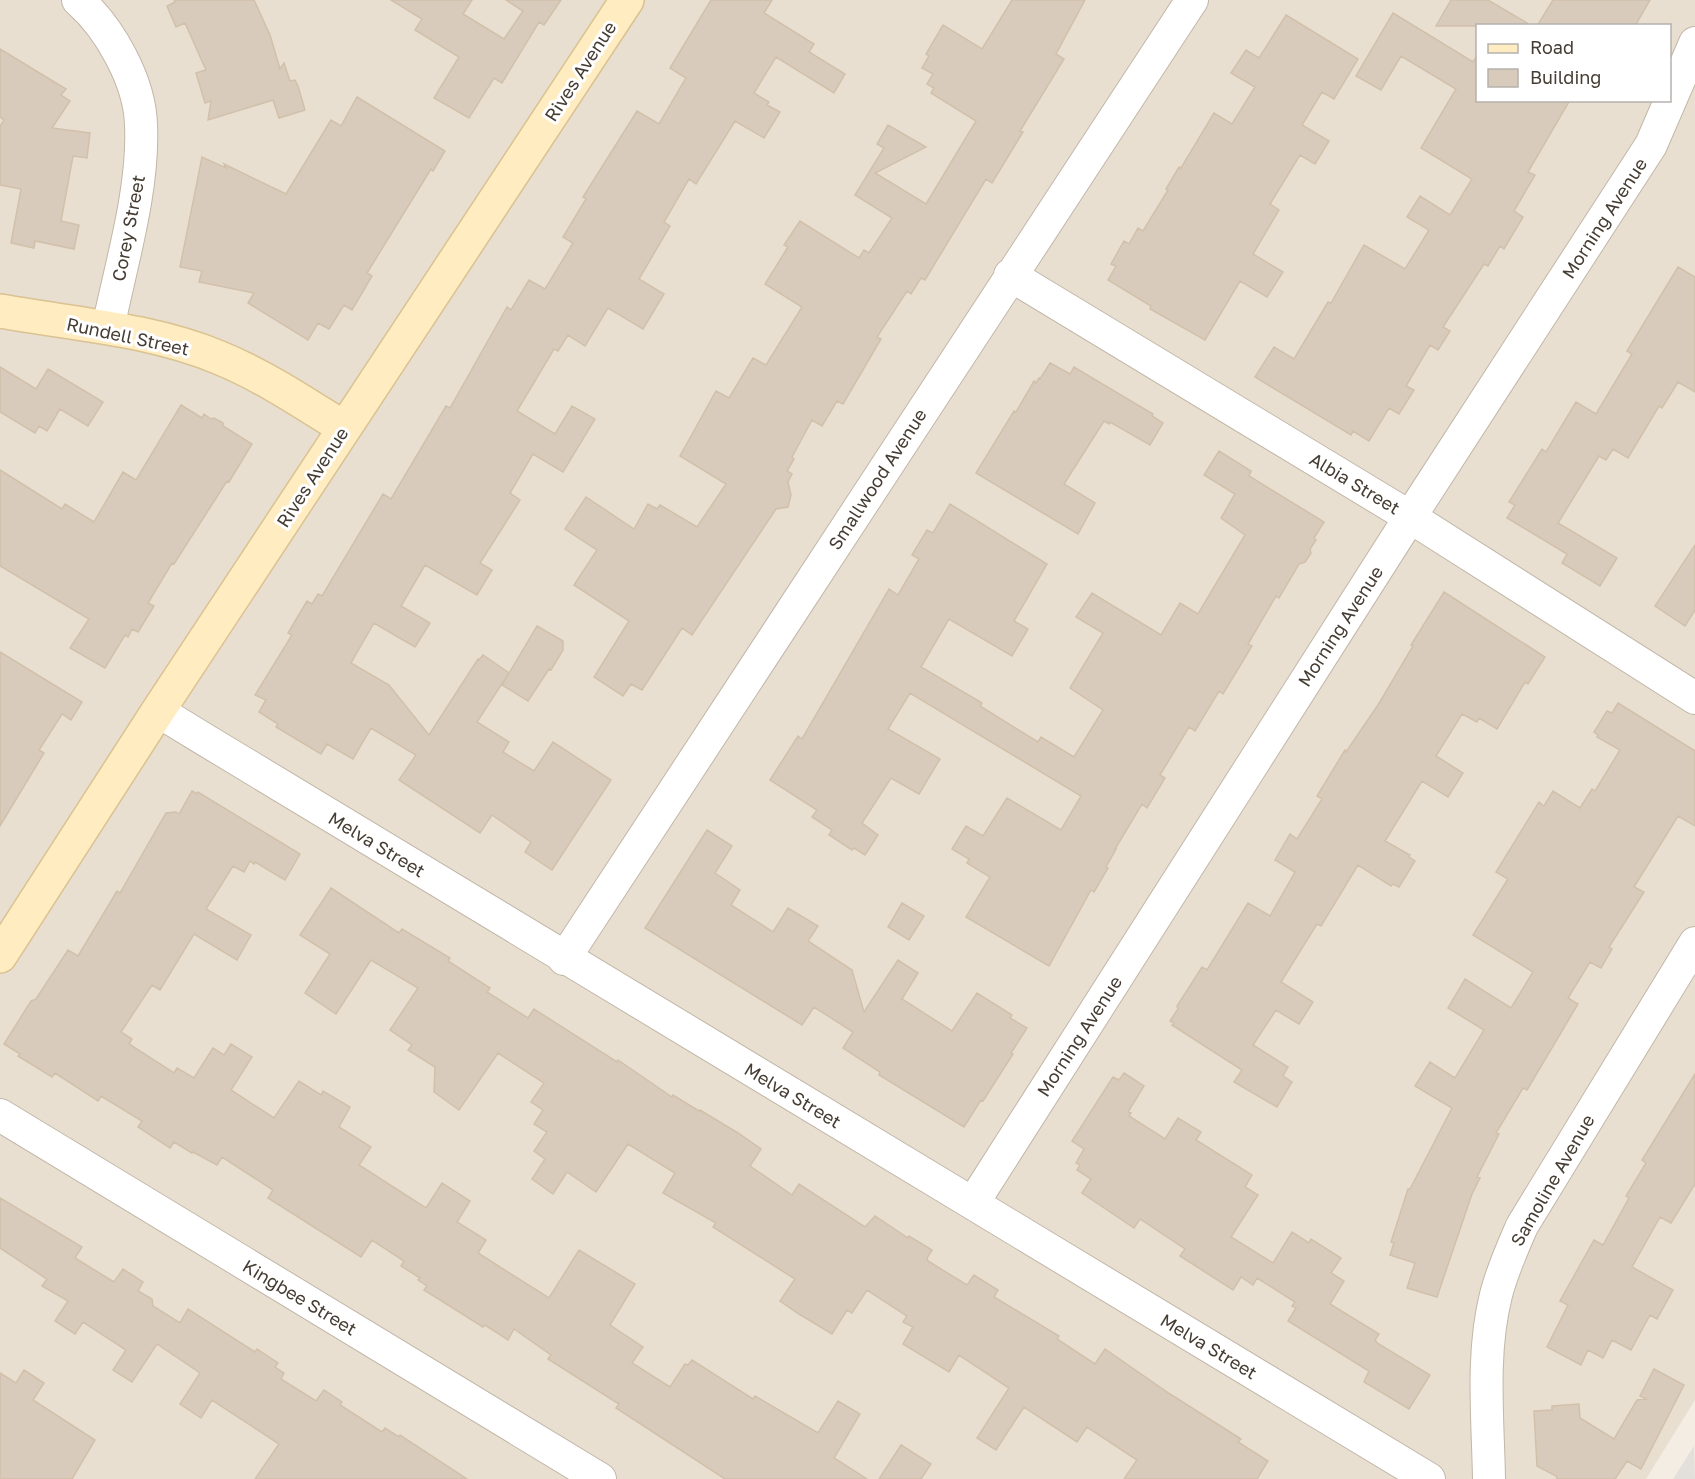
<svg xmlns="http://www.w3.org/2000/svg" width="1695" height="1479" viewBox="0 0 1695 1479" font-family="'Golos Text',sans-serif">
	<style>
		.residential { fill: #e8dfd1; fill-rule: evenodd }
		.parking { fill: #e3e0dc }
		.building { fill: #d9cbbb; stroke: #d1c0aa; stroke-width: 1.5 }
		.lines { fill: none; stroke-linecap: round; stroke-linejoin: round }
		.street-casing { stroke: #c2b7a8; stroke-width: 34 }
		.secondary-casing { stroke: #dac291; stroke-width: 36 }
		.street { stroke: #fff; stroke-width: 32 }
		.secondary { stroke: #ffecc1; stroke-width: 33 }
		.labels { text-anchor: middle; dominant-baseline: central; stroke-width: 6; stroke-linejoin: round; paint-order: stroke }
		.street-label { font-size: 18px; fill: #453d33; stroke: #fff }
	</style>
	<rect width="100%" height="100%" fill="#f3ede3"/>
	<path class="residential" d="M 0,0 L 1695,0 L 1695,1400 L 1646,1479 L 0,1479 ZM 1478,26 L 1670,26 L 1670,100 L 1478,100 Z"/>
	<path class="parking" d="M 1694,1446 L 1695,1479 L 1673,1479 Z"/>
	<path class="building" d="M 174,0 L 254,0 L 270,35 L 280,69 L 284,63 L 290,81 L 295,80 L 298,86 L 305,110 L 279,118 L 273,100 L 208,120 L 211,101 L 205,103 L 196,73 L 206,70 L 185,23 L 176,27 L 167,6 L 175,2 Z
		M 391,0 L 472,0 L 463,14 L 504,39 L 523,11 L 506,0 L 561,0 L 544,25 L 539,22 L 502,83 L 494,78 L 469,118 L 434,98 L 459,57 L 415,30 L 422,19 Z
		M 711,0 L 772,0 L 764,13 L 814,44 L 809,52 L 845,74 L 834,93 L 776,57 L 754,93 L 769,102 L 767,105 L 780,112 L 764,138 L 735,121 L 696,184 L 689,179 L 664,222 L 670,226 L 639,279 L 664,294 L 643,329 L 608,308 L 585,346 L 568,335 L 558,351 L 554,349 L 517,411 L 555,434 L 572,406 L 595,419 L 563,472 L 533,454 L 510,493 L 520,500 L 480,563 L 492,570 L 477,595 L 425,565 L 401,606 L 430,623 L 415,647 L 374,623 L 351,663 L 389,685 L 429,735 L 478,659 L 479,660 L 483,655 L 509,673 L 477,722 L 509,742 L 503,752 L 534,771 L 553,742 L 611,780 L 552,870 L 525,852 L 531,842 L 492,815 L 480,833 L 399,780 L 416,755 L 371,728 L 353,759 L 327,744 L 321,754 L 276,727 L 278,724 L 259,712 L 266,700 L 255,695 L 292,635 L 288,633 L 307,601 L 312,604 L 318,594 L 322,596 L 383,494 L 391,499 L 446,406 L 450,408 L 507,307 L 511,310 L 529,280 L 545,289 L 573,243 L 563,237 L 586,199 L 583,197 L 637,111 L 659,124 L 686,78 L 670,68 Z
		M 1012,0 L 1085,0 L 1056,54 L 1064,59 L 1020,131 L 1023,132 L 992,183 L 986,179 L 925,280 L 921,278 L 911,294 L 907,291 L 877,337 L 881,339 L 843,404 L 837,401 L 822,426 L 812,420 L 792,457 L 794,459 L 787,471 L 792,474 L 788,482 L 791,495 L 788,507 L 776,509 L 692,635 L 682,628 L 642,690 L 631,684 L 623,696 L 594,677 L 629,621 L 574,585 L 597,550 L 565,529 L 586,497 L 634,529 L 648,504 L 657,509 L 660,505 L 697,527 L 726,484 L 680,456 L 716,391 L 729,398 L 753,358 L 766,365 L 802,307 L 765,284 L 788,247 L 784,245 L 800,221 L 859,258 L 864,250 L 869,253 L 892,218 L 855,195 L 884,148 L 877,144 L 888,125 L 926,147 L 875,173 L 926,204 L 976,121 L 931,93 L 934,88 L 927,84 L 933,74 L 922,68 L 929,56 L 926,54 L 943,25 L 982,49 Z
		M 1451,0 L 1488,0 L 1532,26 L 1436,26 Z
		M 1553,0 L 1650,0 L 1635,26 L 1537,26 Z
		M 1393,13 L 1473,62 L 1478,54 L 1478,100 L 1570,100 L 1528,172 L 1535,175 L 1514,211 L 1523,217 L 1504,249 L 1500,246 L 1488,266 L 1484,264 L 1443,327 L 1450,331 L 1438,350 L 1430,345 L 1406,386 L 1414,390 L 1399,414 L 1389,408 L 1369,441 L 1353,431 L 1351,435 L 1255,377 L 1274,347 L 1294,359 L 1328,302 L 1331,303 L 1364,245 L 1405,269 L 1429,230 L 1407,217 L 1420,196 L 1450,215 L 1472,179 L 1421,148 L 1456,89 L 1401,56 L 1381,90 L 1356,76 Z
		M 1286,15 L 1358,59 L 1334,99 L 1322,92 L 1302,125 L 1329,141 L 1315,164 L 1300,155 L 1270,204 L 1279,210 L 1253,254 L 1283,272 L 1267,297 L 1240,281 L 1205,340 L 1150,309 L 1151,306 L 1108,280 L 1116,266 L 1111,264 L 1124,241 L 1129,244 L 1138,228 L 1143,231 L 1168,190 L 1166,189 L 1179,167 L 1181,168 L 1214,113 L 1232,124 L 1255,87 L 1231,73 L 1246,50 L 1259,58 Z
		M 0,49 L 66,89 L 61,95 L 70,101 L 52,128 L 90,133 L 87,158 L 73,156 L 61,221 L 79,225 L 74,249 L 35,241 L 34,248 L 11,243 L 21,189 L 0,185 L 0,126 L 4,120 L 0,117 Z
		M 357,97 L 445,151 L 433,171 L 431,169 L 367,273 L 372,276 L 352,310 L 344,305 L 329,329 L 318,323 L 308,340 L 248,303 L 254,293 L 199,282 L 202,271 L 180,267 L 202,157 L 226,168 L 224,164 L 286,194 L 331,120 L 341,126 Z
		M 1678,267 L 1695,277 L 1695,392 L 1678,382 L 1662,408 L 1659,406 L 1628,458 L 1613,449 L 1606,460 L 1599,456 L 1558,523 L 1617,558 L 1600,586 L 1562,563 L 1567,554 L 1507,518 L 1515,505 L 1509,502 L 1542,449 L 1546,452 L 1576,402 L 1596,414 L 1632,354 L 1627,351 Z
		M 1050,363 L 1070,374 L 1074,367 L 1153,414 L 1152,416 L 1163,423 L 1150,445 L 1110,422 L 1109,424 L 1104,421 L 1064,484 L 1095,503 L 1078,534 L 976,473 L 1014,411 L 1016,412 L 1034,381 L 1036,383 L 1039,378 L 1040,379 Z
		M 0,367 L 36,389 L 48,369 L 103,402 L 88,426 L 60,409 L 47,431 L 39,426 L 35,433 L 0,412 Z
		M 181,405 L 202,418 L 204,414 L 211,419 L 214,418 L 223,423 L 223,426 L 252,444 L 229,482 L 227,481 L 174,564 L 172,563 L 148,603 L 154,606 L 138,632 L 132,629 L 128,637 L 125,635 L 105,668 L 70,648 L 89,619 L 0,566 L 0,470 L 62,509 L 65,504 L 94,522 L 123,472 L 136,480 Z
		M 1219,451 L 1251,471 L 1249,476 L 1324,522 L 1314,538 L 1316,540 L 1310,549 L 1311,553 L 1305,562 L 1299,564 L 1279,598 L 1276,596 L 1248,644 L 1252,646 L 1223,694 L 1219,691 L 1195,731 L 1189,727 L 1160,775 L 1165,778 L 1147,808 L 1142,804 L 1115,849 L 1116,849 L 1106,867 L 1108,868 L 1094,892 L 1091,890 L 1049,966 L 966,917 L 990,877 L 967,863 L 969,859 L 952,849 L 966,826 L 983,836 L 1007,798 L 1061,830 L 1081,796 L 910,693 L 888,729 L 940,759 L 919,794 L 891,778 L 862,823 L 878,835 L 865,855 L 854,848 L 852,850 L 829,835 L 832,830 L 812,817 L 817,810 L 770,780 L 798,736 L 802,739 L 889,589 L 898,595 L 919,559 L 912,555 L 927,530 L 933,533 L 950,504 L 1047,564 L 1014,621 L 1028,629 L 1012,656 L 949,619 L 921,667 L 982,703 L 980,706 L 1038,742 L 1041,737 L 1074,757 L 1103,710 L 1070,688 L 1103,633 L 1076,617 L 1092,593 L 1161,635 L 1180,603 L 1198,614 L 1245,535 L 1221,518 L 1235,494 L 1204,475 Z
		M 1695,545 L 1695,610 L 1685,626 L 1655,606 Z
		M 1444,592 L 1545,657 L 1528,684 L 1525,682 L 1497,729 L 1479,718 L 1477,722 L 1462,714 L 1436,756 L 1463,773 L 1448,797 L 1422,781 L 1385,841 L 1410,855 L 1409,857 L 1415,861 L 1399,887 L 1393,884 L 1391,886 L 1358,865 L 1321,926 L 1317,924 L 1281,982 L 1313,1002 L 1299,1024 L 1276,1010 L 1253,1045 L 1288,1067 L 1283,1076 L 1292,1082 L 1277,1107 L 1234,1082 L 1242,1070 L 1172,1025 L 1174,1023 L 1170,1021 L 1178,1009 L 1177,1006 L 1202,967 L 1207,970 L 1248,903 L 1270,916 L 1295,872 L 1275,860 L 1290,834 L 1297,839 L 1322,799 L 1317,796 L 1345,750 L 1346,752 L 1378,705 L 1413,646 L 1411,645 Z
		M 537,626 L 563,641 L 563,650 L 551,670 L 549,669 L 528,701 L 502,685 Z
		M 0,652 L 82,702 L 71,720 L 62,714 L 39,750 L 44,753 L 0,826 Z
		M 1618,703 L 1695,751 L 1695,826 L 1678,816 L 1634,887 L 1644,892 L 1609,947 L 1612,949 L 1601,968 L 1590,962 L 1568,998 L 1578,1004 L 1527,1090 L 1523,1088 L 1496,1133 L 1499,1134 L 1477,1177 L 1480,1178 L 1472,1194 L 1437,1297 L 1407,1288 L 1415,1263 L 1390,1255 L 1394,1243 L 1391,1242 L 1408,1189 L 1410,1189 L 1452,1108 L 1415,1086 L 1430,1062 L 1455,1078 L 1484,1030 L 1448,1008 L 1465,979 L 1511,1008 L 1533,972 L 1473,935 L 1508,879 L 1496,872 L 1539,802 L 1544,806 L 1553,791 L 1580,808 L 1592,789 L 1595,791 L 1620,750 L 1597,737 L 1598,735 L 1594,732 L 1607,711 L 1612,713 Z
		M 192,791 L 197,794 L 198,792 L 300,854 L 285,880 L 255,862 L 254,864 L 250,861 L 244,872 L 233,866 L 206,909 L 251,935 L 237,960 L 194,934 L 160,990 L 152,985 L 121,1032 L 132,1039 L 129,1044 L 174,1073 L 177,1068 L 194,1078 L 213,1048 L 224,1055 L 231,1044 L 252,1057 L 231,1090 L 274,1118 L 299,1081 L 321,1095 L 323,1091 L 350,1107 L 339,1127 L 371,1147 L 359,1165 L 426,1208 L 442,1183 L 470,1201 L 457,1222 L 486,1240 L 478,1253 L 549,1298 L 579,1250 L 635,1284 L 610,1325 L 643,1347 L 632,1363 L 670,1387 L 685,1364 L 688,1365 L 692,1360 L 753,1399 L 755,1396 L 818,1433 L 838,1401 L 860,1414 L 834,1458 L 867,1479 L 725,1479 L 616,1408 L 619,1404 L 548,1359 L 551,1355 L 514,1329 L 508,1340 L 485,1325 L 483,1327 L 424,1290 L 427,1286 L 418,1280 L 420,1278 L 401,1266 L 404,1261 L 372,1240 L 361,1257 L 268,1198 L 273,1190 L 222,1157 L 217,1165 L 193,1152 L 192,1153 L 174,1142 L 170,1148 L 138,1127 L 142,1121 L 101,1096 L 98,1101 L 55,1073 L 52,1077 L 18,1056 L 20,1054 L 4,1044 L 31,1001 L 36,999 L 68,950 L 78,956 L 117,891 L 120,893 L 166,813 L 176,812 L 179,814 Z
		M 707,830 L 732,846 L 715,873 L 740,890 L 731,905 L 773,932 L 788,908 L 818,926 L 808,941 L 852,970 L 864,1012 L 898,960 L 918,973 L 902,999 L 952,1031 L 977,993 L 1012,1015 L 1010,1018 L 1027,1028 L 1011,1053 L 1013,1054 L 983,1101 L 981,1100 L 964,1127 L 879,1075 L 880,1072 L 843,1048 L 853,1032 L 814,1007 L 802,1025 L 645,928 Z
		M 331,888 L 399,933 L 402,929 L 450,958 L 448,961 L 490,988 L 487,992 L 528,1018 L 534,1009 L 617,1062 L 618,1060 L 672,1097 L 673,1095 L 699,1111 L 700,1110 L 738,1133 L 761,1149 L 750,1166 L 792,1195 L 799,1184 L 865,1227 L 875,1216 L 908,1238 L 909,1236 L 932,1250 L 927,1258 L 928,1261 L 967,1285 L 974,1275 L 998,1290 L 994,1297 L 1059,1336 L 1057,1339 L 1095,1364 L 1105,1349 L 1170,1394 L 1241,1439 L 1238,1442 L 1268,1461 L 1257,1479 L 1124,1479 L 1137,1460 L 1087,1427 L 1077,1442 L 1024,1407 L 996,1450 L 977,1438 L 1009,1388 L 959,1355 L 949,1372 L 903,1344 L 913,1327 L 903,1322 L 907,1316 L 867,1290 L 852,1313 L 847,1310 L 832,1334 L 799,1314 L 780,1301 L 795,1279 L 713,1227 L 716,1223 L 663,1193 L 675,1173 L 628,1144 L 596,1192 L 567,1172 L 553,1194 L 532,1179 L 545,1159 L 534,1151 L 547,1132 L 534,1124 L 543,1110 L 531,1102 L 544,1083 L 498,1053 L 459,1110 L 434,1092 L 435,1067 L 408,1050 L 412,1045 L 390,1030 L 418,988 L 371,960 L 336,1014 L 305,993 L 330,954 L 300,935 Z
		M 902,903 L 924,916 L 909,940 L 888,927 Z
		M 1124,1073 L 1144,1086 L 1128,1112 L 1131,1113 L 1129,1116 L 1165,1139 L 1178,1118 L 1201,1132 L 1196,1140 L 1252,1175 L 1245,1187 L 1258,1195 L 1231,1237 L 1273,1263 L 1292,1232 L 1309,1243 L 1311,1239 L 1341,1258 L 1331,1273 L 1344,1281 L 1330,1304 L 1379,1334 L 1375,1340 L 1377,1343 L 1430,1375 L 1409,1409 L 1364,1382 L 1369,1371 L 1288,1321 L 1296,1308 L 1292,1306 L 1295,1302 L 1257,1278 L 1253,1285 L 1241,1277 L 1233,1290 L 1180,1256 L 1185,1249 L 1140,1219 L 1134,1228 L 1082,1193 L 1091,1179 L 1077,1170 L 1080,1165 L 1076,1163 L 1084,1149 L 1072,1141 L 1113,1077 L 1119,1080 Z
		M 1695,1074 L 1695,1184 L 1671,1223 L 1660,1217 L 1632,1267 L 1673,1290 L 1657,1319 L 1650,1315 L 1631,1350 L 1612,1340 L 1603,1358 L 1588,1350 L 1581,1365 L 1547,1347 L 1568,1305 L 1560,1301 L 1594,1240 L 1603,1245 L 1629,1198 L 1626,1196 L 1646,1163 L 1642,1160 Z
		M 0,1198 L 82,1247 L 75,1258 L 114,1282 L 123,1269 L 143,1282 L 138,1291 L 152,1299 L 153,1306 L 180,1323 L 188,1309 L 255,1352 L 257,1349 L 278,1363 L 275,1367 L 284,1373 L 281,1379 L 316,1401 L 324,1390 L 342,1402 L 340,1405 L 382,1432 L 385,1428 L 399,1437 L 400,1435 L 467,1479 L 255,1479 L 279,1444 L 212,1400 L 201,1418 L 180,1404 L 200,1373 L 157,1344 L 132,1382 L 113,1370 L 126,1350 L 83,1322 L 75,1334 L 55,1321 L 68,1301 L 42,1286 L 47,1279 L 0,1248 Z
		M 1654,1369 L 1684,1385 L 1641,1469 L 1627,1461 L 1615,1479 L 1557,1479 L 1556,1476 L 1537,1466 L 1534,1411 L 1552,1410 L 1552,1406 L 1579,1404 L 1580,1418 L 1614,1439 L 1637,1400 L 1646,1399 L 1640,1396 Z
		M 24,1370 L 44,1383 L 33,1400 L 95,1440 L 72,1479 L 0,1479 L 0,1373 L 16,1383 Z
		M 901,1445 L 931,1464 L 921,1479 L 879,1479 Z"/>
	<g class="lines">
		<g class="street-casing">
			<path id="street" d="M 78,0 C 110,28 140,82 141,125 C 144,190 121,264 108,328
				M 1010,275 L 1410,517 L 1695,698
				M 158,711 C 580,969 1005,1222 1429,1479
				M 564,959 L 1192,0
				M 0,1115 L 600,1479
				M 973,1203 L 1410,517 L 1651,145 L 1695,43
				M 1489,1479 C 1488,1419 1481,1354 1496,1295 C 1502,1271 1512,1249 1522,1226 L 1695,943"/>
		</g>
		<g class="secondary-casing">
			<path id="secondary" d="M 0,311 C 73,324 151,329 220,358 C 264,376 304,403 344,428
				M 0,956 L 158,711 L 627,0"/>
		</g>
		<use href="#street" class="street"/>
		<use href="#secondary" class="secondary"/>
	</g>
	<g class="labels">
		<g class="street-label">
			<text transform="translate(580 71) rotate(-57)">Rives Avenue</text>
			<text transform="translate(1604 218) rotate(-57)">Morning Avenue</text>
			<text transform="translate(128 228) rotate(-79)">Corey Street</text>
			<text transform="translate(128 336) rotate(12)">Rundell Street</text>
			<text transform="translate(312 477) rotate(-57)">Rives Avenue</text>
			<text transform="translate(877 479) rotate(-57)">Smallwood Avenue</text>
			<text transform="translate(1355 483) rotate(31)">Albia Street</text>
			<text transform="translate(1340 626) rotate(-57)">Morning Avenue</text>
			<text transform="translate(377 844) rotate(31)">Melva Street</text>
			<text transform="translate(1079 1036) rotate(-57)">Morning Avenue</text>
			<text transform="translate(793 1095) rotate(31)">Melva Street</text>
			<text transform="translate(1552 1180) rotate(-60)">Samoline Avenue</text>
			<text transform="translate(300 1297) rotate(31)">Kingbee Street</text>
			<text transform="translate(1209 1346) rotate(31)">Melva Street</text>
		</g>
	</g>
	<rect x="1476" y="24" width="195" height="78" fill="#ffffff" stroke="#b5b1ad" stroke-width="1.5"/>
	<rect x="1488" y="44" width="30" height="9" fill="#ffecc1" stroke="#b5b1ad" stroke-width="1.5"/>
	<text x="1530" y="54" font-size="18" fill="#453d33">Road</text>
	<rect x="1488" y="69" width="30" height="18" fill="#d9cbbb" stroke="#b5b1ad" stroke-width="1.5"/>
	<text x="1530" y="84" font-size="18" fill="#453d33">Building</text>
</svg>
